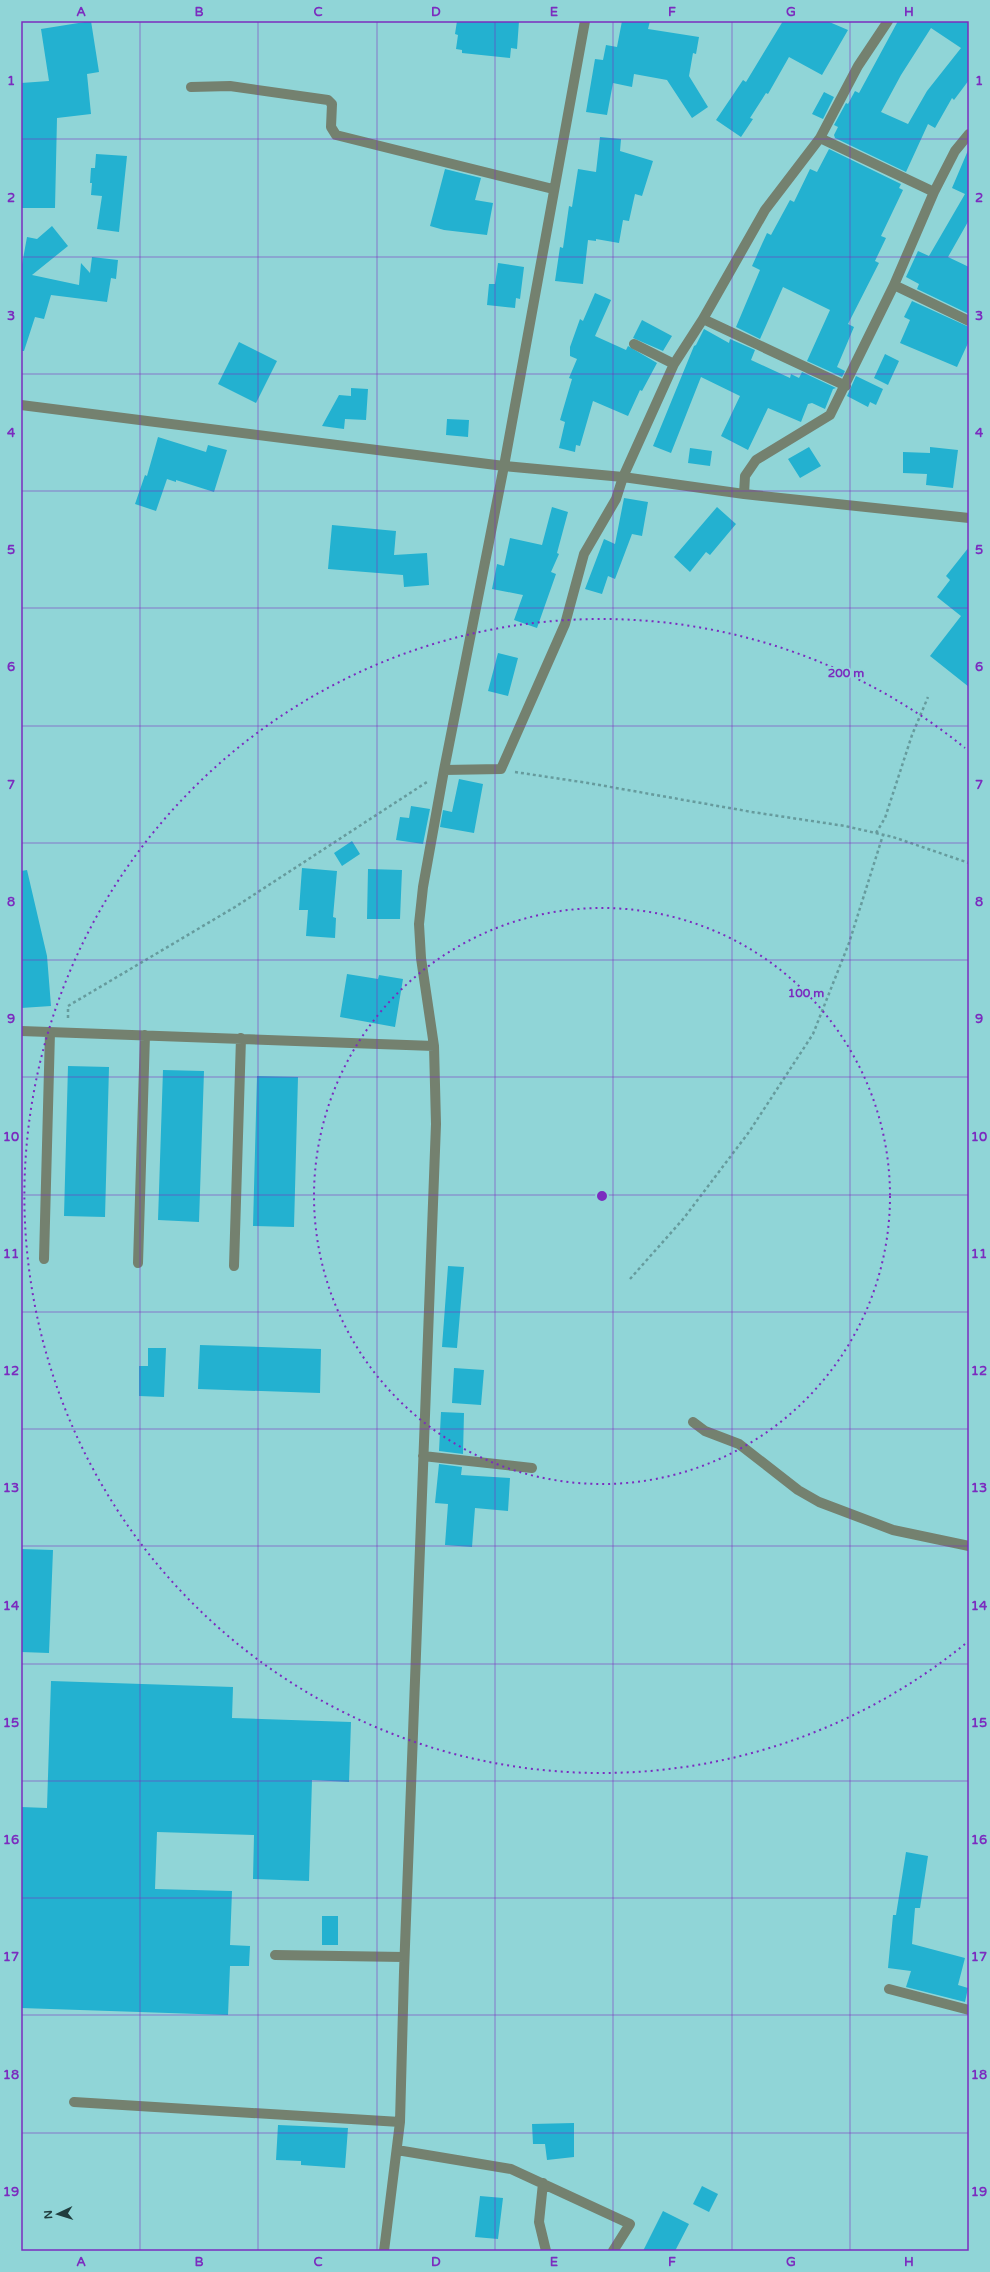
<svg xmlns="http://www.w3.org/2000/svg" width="990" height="2272" viewBox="0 0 990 2272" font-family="'Varela Round',sans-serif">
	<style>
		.building { fill: #23b1d0; fill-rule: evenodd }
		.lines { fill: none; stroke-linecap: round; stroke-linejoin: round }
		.path { stroke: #669b9d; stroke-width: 2.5; stroke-dasharray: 3 3; stroke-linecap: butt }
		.minor { stroke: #74816f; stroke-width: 10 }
		.grid { fill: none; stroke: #7b2cbf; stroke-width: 1; stroke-opacity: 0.55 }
		.ring { fill: none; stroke: #7b2cbf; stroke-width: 2; stroke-dasharray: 2 4 }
		.centre { fill: #7b2cbf; stroke: #90d5d7; stroke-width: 2 }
		.ring-label { font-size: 12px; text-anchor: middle; font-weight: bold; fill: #7b2cbf; stroke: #90d5d7; stroke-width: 4; stroke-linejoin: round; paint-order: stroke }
		.neatline { fill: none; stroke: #7b2cbf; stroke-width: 1.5 }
		.grid-label { font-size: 13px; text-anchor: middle; font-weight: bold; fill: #7b2cbf }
	</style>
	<rect width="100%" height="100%" fill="#90d5d7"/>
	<path class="building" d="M 91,21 L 99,72 L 87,74 L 91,114 L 57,118 L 55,208 L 21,208 L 21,83 L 49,81 L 41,29 Z
		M 457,21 L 519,21 L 517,49 L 511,48 L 510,58 L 462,53 L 462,50 L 456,49 L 458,35 L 455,34 Z
		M 622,21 L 650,21 L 648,29 L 699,37 L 696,54 L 693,53 L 689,76 L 708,107 L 692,118 L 667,80 L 634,74 L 632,87 L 613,83 L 607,115 L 586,112 L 595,59 L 603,60 L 606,45 L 617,47 Z
		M 783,21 L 827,21 L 848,30 L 822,75 L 789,57 L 768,94 L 766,93 L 750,118 L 753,119 L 741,137 L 716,120 L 743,80 L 746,82 Z
		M 898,21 L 969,21 L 969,80 L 954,100 L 952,98 L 935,128 L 928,124 L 906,172 L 835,138 L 834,135 L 838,127 L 834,125 L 846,103 L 848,104 L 855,91 L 859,93 ZM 931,28 L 961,48 L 927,91 L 908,124 L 881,112 L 901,75 Z
		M 824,92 L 834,97 L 823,119 L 812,114 Z
		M 600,137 L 621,139 L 620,151 L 653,161 L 642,196 L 635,194 L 629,221 L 623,220 L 619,243 L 596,239 L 596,241 L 588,240 L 583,284 L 555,281 L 560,247 L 563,248 L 569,206 L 572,207 L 578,169 L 596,172 Z
		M 969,148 L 969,220 L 948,257 L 969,267 L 969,314 L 917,289 L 919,284 L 906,277 L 918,251 L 929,256 L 965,194 L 952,188 Z
		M 829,149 L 901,184 L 899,188 L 903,190 L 881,236 L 886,238 L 875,261 L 879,263 L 848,324 L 854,327 L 837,367 L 845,371 L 842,377 L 807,361 L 830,310 L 783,287 L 760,339 L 736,327 L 760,270 L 752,266 L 767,233 L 771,235 L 790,200 L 794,202 L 810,169 L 817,172 Z
		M 96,154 L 127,156 L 119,232 L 97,229 L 102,196 L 91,195 L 92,183 L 90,183 L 91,168 L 95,168 Z
		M 445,169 L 481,178 L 475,200 L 493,203 L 487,235 L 444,230 L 430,226 Z
		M 52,226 L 68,246 L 32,275 L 79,285 L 81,263 L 90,273 L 92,257 L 118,260 L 116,279 L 111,278 L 107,302 L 51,295 L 44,319 L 35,317 L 24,351 L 21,351 L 21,270 L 27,237 L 37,239 Z
		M 498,263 L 524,267 L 520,299 L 516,298 L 515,308 L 487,305 L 489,284 L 495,284 Z
		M 595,293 L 611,300 L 595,336 L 626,350 L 628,346 L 657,363 L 642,391 L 640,390 L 628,416 L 593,401 L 580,446 L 576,445 L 575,452 L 559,448 L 565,422 L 560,420 L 572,379 L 569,378 L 577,359 L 570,356 L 570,347 L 580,319 L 583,321 Z
		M 912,301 L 969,327 L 969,341 L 957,367 L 900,343 L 910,320 L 904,317 Z
		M 642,320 L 672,336 L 663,351 L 633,338 Z
		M 704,329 L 729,343 L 730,339 L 755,350 L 751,360 L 790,378 L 791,374 L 799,378 L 802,372 L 836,388 L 833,389 L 825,409 L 812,403 L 808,404 L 801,422 L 768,408 L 748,450 L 721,436 L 740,396 L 701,377 L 671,453 L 653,446 L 694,346 L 696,345 Z
		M 239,342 L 277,361 L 256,403 L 218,384 Z
		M 885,354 L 899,361 L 888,385 L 874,378 Z
		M 856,376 L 883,389 L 876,405 L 870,402 L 868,407 L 847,396 Z
		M 351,388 L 368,389 L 366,420 L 345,419 L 344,429 L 322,426 L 339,395 L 351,396 Z
		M 447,419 L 469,420 L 468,437 L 446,435 Z
		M 158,437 L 206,452 L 208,445 L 227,450 L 214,492 L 176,480 L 176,482 L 167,479 L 156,511 L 135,504 L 145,475 L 147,476 Z
		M 809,447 L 821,466 L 800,478 L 788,459 Z
		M 930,447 L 958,450 L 953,488 L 926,485 L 927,474 L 903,473 L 903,452 L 930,453 Z
		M 690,448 L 712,451 L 710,466 L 688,463 Z
		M 624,498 L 648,502 L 642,536 L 632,534 L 615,579 L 608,576 L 602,594 L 585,589 L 604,539 L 615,544 Z
		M 552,507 L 568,512 L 557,553 L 559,554 L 551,572 L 556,574 L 537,628 L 514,620 L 523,595 L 492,589 L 497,564 L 504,566 L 510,538 L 542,545 Z
		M 717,507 L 736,524 L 710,555 L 706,552 L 690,572 L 674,557 Z
		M 332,525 L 396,531 L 394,555 L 427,553 L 429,585 L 404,587 L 403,575 L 328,569 Z
		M 969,547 L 969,687 L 930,656 L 961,616 L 937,597 L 950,580 L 946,576 Z
		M 498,653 L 518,658 L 508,696 L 488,691 Z
		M 459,779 L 483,784 L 474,833 L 440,827 L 443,810 L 452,812 Z
		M 411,806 L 430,809 L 423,844 L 396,840 L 400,817 L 409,818 Z
		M 352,841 L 360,854 L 342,866 L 334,853 Z
		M 302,868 L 337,871 L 333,917 L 336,918 L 335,938 L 306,936 L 308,910 L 299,910 Z
		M 368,869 L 402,870 L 400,919 L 367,919 Z
		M 27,870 L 47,956 L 51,1006 L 21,1008 L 21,871 Z
		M 347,974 L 378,979 L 379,975 L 403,979 L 395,1027 L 340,1017 Z
		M 68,1066 L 109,1067 L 105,1217 L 64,1216 Z
		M 163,1070 L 204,1071 L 199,1222 L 158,1220 Z
		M 257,1076 L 298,1077 L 294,1227 L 253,1226 Z
		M 448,1266 L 464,1267 L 457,1348 L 442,1347 Z
		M 200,1345 L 321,1349 L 320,1393 L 198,1389 Z
		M 148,1348 L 166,1348 L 164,1397 L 139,1396 L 139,1366 L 148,1366 Z
		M 454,1368 L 484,1370 L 481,1405 L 452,1403 Z
		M 441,1412 L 464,1413 L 463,1454 L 439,1451 Z
		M 439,1464 L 462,1467 L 461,1475 L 510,1478 L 508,1511 L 475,1508 L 472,1547 L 445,1545 L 448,1504 L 435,1503 Z
		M 21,1549 L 53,1550 L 49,1653 L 21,1652 Z
		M 51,1681 L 233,1687 L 232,1718 L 351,1722 L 349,1782 L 312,1780 L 309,1881 L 253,1879 L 254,1835 L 157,1832 L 155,1889 L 232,1891 L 230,1945 L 250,1946 L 249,1966 L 230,1966 L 228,2015 L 21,2008 L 21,1807 L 47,1808 Z
		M 906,1852 L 928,1856 L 920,1908 L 915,1908 L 912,1944 L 965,1958 L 958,1985 L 968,1988 L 965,2002 L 906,1987 L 911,1971 L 888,1968 L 893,1915 L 896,1915 Z
		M 322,1916 L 338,1916 L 338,1945 L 322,1945 Z
		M 574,2123 L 574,2157 L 547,2160 L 545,2144 L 533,2144 L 532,2124 Z
		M 278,2125 L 348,2128 L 345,2168 L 301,2165 L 301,2161 L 276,2160 Z
		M 702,2186 L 718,2194 L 709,2212 L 693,2204 Z
		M 480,2196 L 503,2198 L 498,2239 L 475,2237 Z
		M 663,2211 L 689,2224 L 675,2251 L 643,2251 Z"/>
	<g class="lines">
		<path class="path" d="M 515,772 L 588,783 L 752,812 L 845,826 L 893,837 L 969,863
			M 876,833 L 885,818 L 912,735 L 928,697
			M 68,1018 L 68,1006 L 235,907 L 427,782
			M 630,1279 L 684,1218 L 749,1132 L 813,1034 L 849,943 L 883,835"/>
		<path class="minor" d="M 191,87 L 230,86 L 328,100 L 332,104 L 331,127 L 336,135 L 553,189
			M 820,138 L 934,192
			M 894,285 L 969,321
			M 703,319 L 846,386
			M 634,344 L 674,364
			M 21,405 L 504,466 L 623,477 L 744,494 L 969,518
			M 744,494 L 745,476 L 756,460 L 830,415 L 894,285 L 934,192 L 955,151 L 969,134
			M 444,770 L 501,769 L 565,624 L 584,554 L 616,499 L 623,477 L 674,364 L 703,319 L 765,210 L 820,138 L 858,66 L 888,21
			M 21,1031 L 434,1046
			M 44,1259 L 50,1032
			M 138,1263 L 145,1035
			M 234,1266 L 241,1038
			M 693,1422 L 705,1431 L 739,1444 L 798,1490 L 819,1502 L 893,1530 L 969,1546
			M 423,1456 L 532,1468
			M 275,1955 L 404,1957
			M 889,1989 L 969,2010
			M 74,2102 L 400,2122
			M 397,2150 L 511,2169 L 630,2224 L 613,2251
			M 543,2183 L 539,2222 L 546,2251
			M 384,2251 L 400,2122 L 404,1972 L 436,1124 L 434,1046 L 421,958 L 419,924 L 423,887 L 444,770 L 504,466 L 585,21"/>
	</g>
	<path class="grid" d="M 140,21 L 140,2251M 258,21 L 258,2251M 377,21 L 377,2251M 495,21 L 495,2251M 613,21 L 613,2251M 732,21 L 732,2251M 850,21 L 850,2251M 21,139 L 969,139M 21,257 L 969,257M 21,374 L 969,374M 21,491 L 969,491M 21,608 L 969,608M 21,726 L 969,726M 21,843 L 969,843M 21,960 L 969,960M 21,1077 L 969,1077M 21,1195 L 969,1195M 21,1312 L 969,1312M 21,1429 L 969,1429M 21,1546 L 969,1546M 21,1664 L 969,1664M 21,1781 L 969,1781M 21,1898 L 969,1898M 21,2015 L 969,2015M 21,2133 L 969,2133"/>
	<g class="ring">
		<circle cx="602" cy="1196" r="288"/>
		<path d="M965 1644A577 577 0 1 1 965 748"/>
	</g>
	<circle cx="602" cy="1196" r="6" class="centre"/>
	<g class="ring-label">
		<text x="846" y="677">200 m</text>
		<text x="806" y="997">100 m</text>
	</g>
	<rect width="990" height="2272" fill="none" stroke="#90d5d7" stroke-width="44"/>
	<g transform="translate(58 2214) rotate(266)" stroke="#90d5d7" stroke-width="3" paint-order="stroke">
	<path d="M0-3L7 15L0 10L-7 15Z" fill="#213d3e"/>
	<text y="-6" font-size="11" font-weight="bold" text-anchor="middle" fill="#213d3e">N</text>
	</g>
	<rect x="22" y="22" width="946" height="2228" class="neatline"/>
	<g class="grid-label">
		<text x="81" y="16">A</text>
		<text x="199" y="16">B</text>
		<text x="318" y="16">C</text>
		<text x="436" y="16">D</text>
		<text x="554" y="16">E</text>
		<text x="672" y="16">F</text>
		<text x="791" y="16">G</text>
		<text x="909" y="16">H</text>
		<text x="11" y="85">1</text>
		<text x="979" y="85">1</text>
		<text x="11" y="202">2</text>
		<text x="979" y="202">2</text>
		<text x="11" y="320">3</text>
		<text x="979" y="320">3</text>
		<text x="11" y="437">4</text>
		<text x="979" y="437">4</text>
		<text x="11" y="554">5</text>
		<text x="979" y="554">5</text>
		<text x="11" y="671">6</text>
		<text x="979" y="671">6</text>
		<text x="11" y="789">7</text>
		<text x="979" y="789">7</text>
		<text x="11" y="906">8</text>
		<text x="979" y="906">8</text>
		<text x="11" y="1023">9</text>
		<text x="979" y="1023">9</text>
		<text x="11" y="1141">10</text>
		<text x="979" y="1141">10</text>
		<text x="11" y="1258">11</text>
		<text x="979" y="1258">11</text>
		<text x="11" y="1375">12</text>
		<text x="979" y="1375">12</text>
		<text x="11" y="1492">13</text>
		<text x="979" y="1492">13</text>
		<text x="11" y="1610">14</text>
		<text x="979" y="1610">14</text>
		<text x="11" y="1727">15</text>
		<text x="979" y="1727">15</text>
		<text x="11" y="1844">16</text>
		<text x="979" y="1844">16</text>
		<text x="11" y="1961">17</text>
		<text x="979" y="1961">17</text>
		<text x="11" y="2079">18</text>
		<text x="979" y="2079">18</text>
		<text x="11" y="2196">19</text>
		<text x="979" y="2196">19</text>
		<text x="81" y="2266">A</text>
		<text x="199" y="2266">B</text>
		<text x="318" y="2266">C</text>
		<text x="436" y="2266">D</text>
		<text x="554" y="2266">E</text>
		<text x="672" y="2266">F</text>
		<text x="791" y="2266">G</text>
		<text x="909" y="2266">H</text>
	</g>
</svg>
